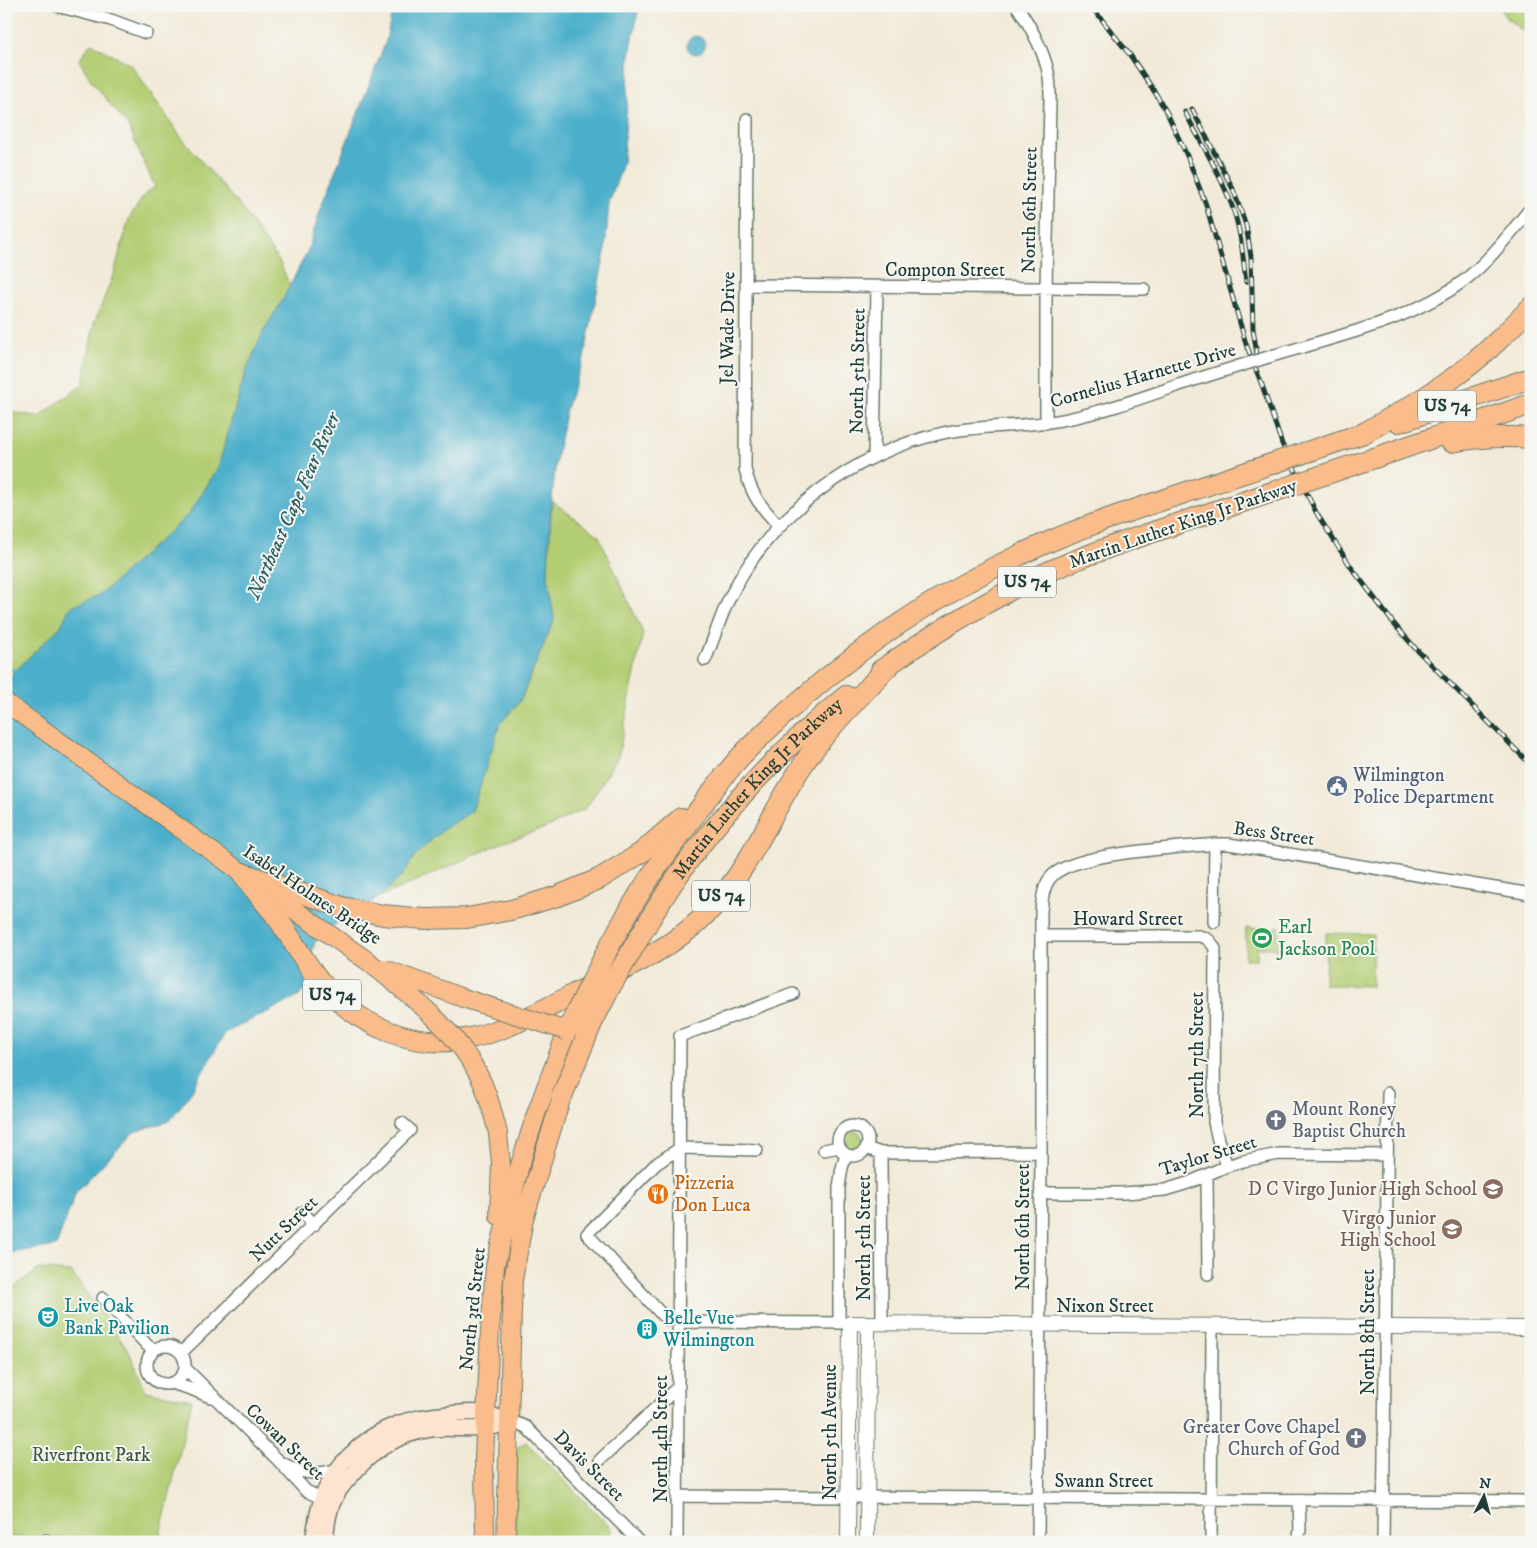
<svg xmlns="http://www.w3.org/2000/svg" width="1537" height="1548" viewBox="0 0 1537 1548" font-family="'IM FELL DW Pica',serif">
	<style>
		.green { fill: #b3cd73; stroke: #698554 }
		.water { fill: #4bafcb; stroke: #357680 }
		.lines { fill: none; stroke-linecap: round; stroke-linejoin: round }
		.stream { stroke: #4bafcb; stroke-width: 3 }
		.pedestrian-casing { stroke: #697a6d; stroke-width: 10 }
		.minor-casing { stroke: #697a6d; stroke-width: 14 }
		.tertiary-casing { stroke: #697a6d; stroke-width: 16 }
		.secondary-casing { stroke: #697a6d; stroke-width: 18 }
		.primary-casing { stroke: #697a6d; stroke-width: 20 }
		.trunk-casing { stroke: #697a6d; stroke-width: 20 }
		.motorway-casing { stroke: #697a6d; stroke-width: 22 }
		.pedestrian { stroke: #fff; stroke-width: 8 }
		.minor { stroke: #fff; stroke-width: 11 }
		.tertiary { stroke: #fff; stroke-width: 14 }
		.secondary { stroke: #fde4d0; stroke-width: 15 }
		.primary { stroke: #f9bc8a; stroke-width: 18 }
		.trunk { stroke: #f9bc8a; stroke-width: 18 }
		.motorway { stroke: #f9bc8a; stroke-width: 20 }
		.rail-casing { stroke: #1f3d34; stroke-width: 5 }
		.rail { stroke: #f6f6f2; stroke-width: 3; stroke-dasharray: 9; stroke-linecap: butt }
		.minor-bridge-casing { stroke: #697a6d; stroke-width: 14; stroke-linecap: butt }
		.primary-bridge-casing { stroke: #697a6d; stroke-width: 20; stroke-linecap: butt }
		.motorway-bridge-casing { stroke: #697a6d; stroke-width: 22; stroke-linecap: butt }
		.minor-bridge { stroke: #fff; stroke-width: 11 }
		.primary-bridge { stroke: #f9bc8a; stroke-width: 18 }
		.motorway-bridge { stroke: #f9bc8a; stroke-width: 20 }
		.labels { text-anchor: middle; dominant-baseline: central; stroke-width: 4; stroke-linejoin: round; paint-order: stroke }
		.shield { fill: #f6f6f2; stroke: #60746d; stroke-width: 1 }
		.shield-label { font-size: 18px; font-weight: bold; fill: #1f3d34 }
		.street-label { font-size: 19px; fill: #1f3d34; stroke: #f6f6f2 }
		.service-label { font-size: 19px; fill: #4e5e75; stroke: #f6f6f2; text-anchor: start }
		.leisure-label { font-size: 19px; fill: #27864d; stroke: #f6f6f2; text-anchor: start }
		.worship-label { font-size: 19px; fill: #5b616d; stroke: #f6f6f2; text-anchor: start }
		.food-label { font-size: 19px; fill: #c56008; stroke: #f6f6f2; text-anchor: start }
		.education-label { font-size: 19px; fill: #785e54; stroke: #f6f6f2; text-anchor: end }
		.culture-label { font-size: 19px; fill: #0d838f; stroke: #f6f6f2; text-anchor: start }
		.park-label { font-size: 19px; fill: #3d5a41; stroke: #f6f6f2 }
		.water-label { font-size: 20px; font-style: italic; fill: #2c5f61; stroke: #f6f6f2 }
	</style>
	<rect width="100%" height="100%" fill="#f6f6f2"/>
	<filter id="ink" filterUnits="userSpaceOnUse"><feTurbulence type="fractalNoise" baseFrequency=".02" numOctaves="2"/><feDisplacementMap in="SourceGraphic" scale="10" xChannelSelector="R" yChannelSelector="G"/><feConvolveMatrix kernelMatrix="1 2 1 2 8 2 1 2 1" color-interpolation-filters="sRGB"/></filter>
	<filter id="wash" filterUnits="userSpaceOnUse"><feTurbulence type="fractalNoise" baseFrequency=".0096" numOctaves="4" result="noise"/><feDisplacementMap in="SourceGraphic" scale="20" xChannelSelector="R" yChannelSelector="G"/><feGaussianBlur stdDeviation="1.12" result="paint"/><feColorMatrix in="noise" values="0 0 0 0 0 0 0 0 0 0 0 0 0 0 0 0 0 1.4 0 .05"/><feComposite in="paint" operator="in"/></filter>
	<g filter="url(#wash)">
		<rect width="100%" height="100%" fill="#f2ead8"/>
		<path class="green" d="M 1498,6 L 1531,6 L 1531,37 L 1506,18 Z
			M 91,43 L 131,65 L 181,137 L 242,209 L 279,261 L 290,286 L 246,370 L 218,468 L 189,514 L 100,595 L 70,607 L 61,626 L 6,680 L 6,411 L 39,417 L 83,384 L 94,324 L 114,273 L 129,219 L 145,194 L 155,187 L 128,126 L 92,82 L 79,60 Z
			M 552,501 L 599,536 L 643,633 L 618,757 L 586,808 L 548,827 L 504,842 L 380,897 L 402,876 L 414,857 L 426,845 L 444,829 L 472,811 L 500,724 L 521,700 L 554,620 L 548,576 Z
			M 1276,926 L 1279,926 L 1279,950 L 1276,950 L 1276,948 L 1257,948 L 1257,959 L 1245,959 L 1246,928 L 1276,929 Z
			M 1326,933 L 1373,934 L 1372,986 L 1325,985 Z
			M843 1141a10 10 0 1 1 20 0a10 10 0 1 1-20 0Z
			M 39,1269 L 71,1272 L 128,1349 L 146,1391 L 192,1400 L 159,1540 L 6,1537 L 6,1293 Z
			M 526,1442 L 613,1530 L 600,1542 L 514,1542 L 517,1447 Z"/>
		<path class="water" d="M 393,6 L 639,6 L 630,55 L 623,163 L 609,204 L 605,252 L 584,358 L 566,408 L 556,461 L 550,517 L 548,576 L 554,620 L 520,700 L 500,724 L 472,811 L 444,829 L 426,845 L 414,857 L 402,876 L 380,897 L 342,919 L 316,940 L 310,957 L 305,989 L 298,997 L 225,1033 L 188,1097 L 169,1121 L 134,1132 L 76,1192 L 56,1246 L 10,1253 L 6,1257 L 6,680 L 61,626 L 70,607 L 100,595 L 189,514 L 218,468 L 246,371 L 264,330 L 282,301 L 308,250 L 320,211 L 386,41 Z
			M687 45a9 9 0 1 1 18 0a9 9 0 1 1-18 0Z"/>
		<g class="lines">
			<path class="stream" d="M 6,666 L 18,674"/>
		</g>
	</g>
	<g filter="url(#ink)">
		<g class="lines">
			<g class="pedestrian-casing">
				<path id="pedestrian" d="M 46,1538 L 46,1542"/>
			</g>
			<g class="minor-casing">
				<path id="minor" d="M 57,6 L 111,20 L 146,33
					M 1017,6 C 1031,27 1045,52 1049,77 C 1050,84 1050,92 1050,100 L 1046,288 L 1046,423
					M 747,119 L 745,469 C 752,497 760,505 779,526
					M 746,285 L 1144,289
					M 1275,355 C 1338,336 1413,320 1466,279 C 1491,259 1510,233 1531,208
					M 874,457 L 877,286
					M 705,660 C 714,639 720,617 730,597 C 771,514 853,453 943,433 C 983,424 1026,428 1067,419 C 1110,410 1152,394 1194,380
					M 1214,922 L 1215,844
					M 1042,936 L 1199,936 C 1208,938 1211,941 1215,949 L 1214,1122 L 1218,1140 L 1227,1166
					M838 1141a15 15 0 1 1 30 0a15 15 0 1 1-30 0Z
					M 866,1148 L 881,1153 L 1041,1152
					M 757,1150 L 680,1148 L 656,1164 L 587,1234 L 666,1319 L 679,1322 L 850,1323
					M 824,1150 L 839,1147
					M 881,1153 L 882,1323
					M 1207,1176 L 1208,1274
					M 1041,1193 L 1124,1193 L 1165,1190 L 1188,1183 L 1227,1166 L 1243,1161 L 1279,1154 L 1387,1155
					M 303,1212 L 314,1225
					M 103,1298 L 147,1345 L 154,1350
					M 839,1323 L 839,1187 L 842,1168 L 846,1155
					M147 1365a19 19 0 1 1 38 0a19 19 0 1 1-38 0Z
					M 181,1353 L 410,1130 L 402,1123
					M 185,1368 L 278,1460 L 306,1491 L 328,1501
					M 171,1383 L 191,1389 L 210,1397
					M 509,1422 L 519,1424 L 526,1427 L 639,1542
					M 600,1460 L 679,1386
					M 284,1464 C 301,1474 319,1476 337,1469
					M 678,1496 L 1531,1501
					M 677,1542 L 680,1036 L 793,994
					M 1038,1542 L 1041,1152 L 1041,912 C 1042,900 1043,885 1052,876 C 1075,852 1179,848 1215,844 L 1229,844 L 1531,894
					M 1211,1542 L 1212,1326
					M 1298,1542 L 1300,1531 L 1299,1500
					M 1383,1542 L 1388,1093"/>
			</g>
			<g class="tertiary-casing">
				<path id="tertiary" d="M 848,1542 L 850,1323 L 1531,1328
					M 867,1542 L 868,1323"/>
			</g>
			<g class="secondary-casing">
				<path id="secondary" d="M 313,1542 C 316,1522 319,1501 329,1483 C 334,1472 341,1464 349,1456 C 378,1426 409,1417 449,1414 C 461,1413 476,1411 487,1414 C 495,1416 502,1419 509,1422
					M 325,1542 C 326,1529 327,1517 332,1504 C 336,1494 343,1484 351,1476 C 373,1450 397,1434 431,1429 C 453,1426 475,1432 496,1426"/>
			</g>
			<g class="primary-casing">
				<path id="primary" d="M 250,879 L 369,962
					M 498,1133 L 501,1164 L 499,1216
					M 485,1542 L 484,1458 L 490,1331 L 495,1266 L 520,1165 L 537,1111 L 567,1031
					M 506,1542 L 511,1344 L 513,1280 L 524,1219 L 562,1096 L 564,1082"/>
			</g>
			<g class="trunk-casing">
				<path id="trunk" d="M 6,703 L 242,873"/>
			</g>
			<g class="motorway-casing">
				<g id="motorway">
					<path d="M 1399,422 L 1531,378"/>
					<path d="M 1364,433 C 1397,414 1431,395 1461,372 C 1487,353 1509,330 1531,307"/>
					<path d="M 1451,442 C 1478,437 1503,436 1531,438"/>
					<path d="M 1395,451 L 1531,404"/>
					<path d="M 881,670 C 925,639 970,611 1018,586 C 1067,561 1121,543 1174,525"/>
					<path d="M 242,873 C 252,888 264,901 275,915 C 291,936 303,961 320,981 C 356,1025 413,1051 470,1038 C 505,1031 541,1011 572,995 C 621,971 674,949 711,909 C 750,868 771,813 802,766 C 827,728 861,696 892,662"/>
					<path d="M 242,873 L 342,907 L 383,915 L 424,919 L 467,918 L 511,910 L 558,896 L 599,879 L 641,853 L 681,818"/>
					<path id="s1" d="M 646,926 C 654,912 663,898 672,884 C 719,815 781,749 846,696"/>
					<path d="M 610,945 C 620,927 629,910 640,893 C 657,865 677,839 697,812 C 714,789 731,765 752,745 C 838,660 941,587 1053,540 C 1095,522 1139,508 1181,494"/>
				</g>
			</g>
			<use href="#pedestrian" class="pedestrian"/>
			<use href="#minor" class="minor"/>
			<use href="#tertiary" class="tertiary"/>
			<use href="#secondary" class="secondary"/>
			<use href="#primary" class="primary"/>
			<use href="#trunk" class="trunk"/>
			<use href="#motorway" class="motorway"/>
			<g class="rail-casing">
				<path id="rail" d="M 1091,6 L 1130,55 L 1156,94 L 1167,113 L 1188,158 L 1206,205 L 1246,344 L 1262,385 L 1282,444 L 1317,514 L 1351,567 L 1394,624 L 1416,649 L 1531,765
					M 1192,109 L 1233,189 L 1246,225 L 1251,257 L 1253,329 L 1258,361
					M 1185,112 C 1201,143 1220,173 1232,206 C 1241,230 1243,257 1246,282"/>
			</g>
			<use href="#rail" class="rail"/>
			<g class="minor-bridge-casing">
				<path id="minor-bridge" d="M 1194,380 L 1275,355"/>
			</g>
			<g class="primary-bridge-casing">
				<path id="primary-bridge" d="M 369,962 C 409,995 457,1029 480,1078 C 489,1095 493,1114 498,1133
					M 385,969 L 463,998 L 567,1031"/>
			</g>
			<g class="motorway-bridge-casing">
				<path id="motorway-bridge" d="M 1181,494 L 1364,433
					M 1174,525 L 1395,451
					M 567,1031 L 610,945
					M 562,1096 L 592,1023 L 611,986 L 646,926"/>
			</g>
			<use href="#minor-bridge" class="minor-bridge"/>
			<use href="#primary-bridge" class="primary-bridge"/>
			<use href="#motorway-bridge" class="motorway-bridge"/>
		</g>
	</g>
	<defs>
		<g id="civic-disc" transform="scale(1.125)"><circle r="9.5" fill="#5c6f8a" stroke="#f6f6f2"/><path d="M-.6-6.5H3V-4.5H.6V-3L4-1V1h2V6H-6V1h2V-1L-.6-3ZM-1.2 2.5V6h2.4V2.5Z" fill="#fff"/></g>
		<g id="stadium-disc" transform="scale(1.125)"><circle r="9.5" fill="#2e9e5b" stroke="#f6f6f2"/><path d="M0-5a6.5 5 0 1 0 0 10a6.5 5 0 1 0 0-10ZM-3.5-1.8h7v3.6h-7Z" fill="#fff"/></g>
		<g id="church-disc" transform="scale(1.125)"><circle r="9.5" fill="#6b7280" stroke="#f6f6f2"/><path d="M-1.2-6h2.4v3.5h3.3v2.4h-3.3V6h-2.4V-.1h-3.3v-2.4h3.3Z" fill="#fff"/></g>
		<g id="school-disc" transform="scale(1.125)"><circle r="9.5" fill="#8d6e63" stroke="#f6f6f2"/><path d="M0-5L7-2L0 1L-7-2ZM-4 1L0 2.5L4 1V4Q0 6-4 4Z" fill="#fff"/></g>
		<g id="restaurant-disc" transform="scale(1.125)"><circle r="9.5" fill="#e8710a" stroke="#f6f6f2"/><path d="M-5-6h1v4h1v-4h1v4h1v-4h1v5L-1.5 .5V6h-2V.5L-5-1ZM5-6V6H3V1.5H1.5Q1.5-4 5-6Z" fill="#fff"/></g>
		<g id="theatre-disc" transform="scale(1.125)"><circle r="9.5" fill="#0f9aa8" stroke="#f6f6f2"/><path d="M-5-5.5Q0-4 5-5.5V0Q5 5 0 6Q-5 5-5 0ZM-3.3-2.5H-1v1.5H-3.3ZM1-2.5H3.3v1.5H1ZM-2.8 1Q0 5.5 2.8 1Z" fill="#fff"/></g>
		<g id="building-disc" transform="scale(1.125)"><circle r="9.5" fill="#0f9aa8" stroke="#f6f6f2"/><path d="M-4-6H4V6H1V3H-1V6H-4ZM-2.5-4.3h1.7v1.8h-1.7ZM.8-4.3h1.7v1.8H.8ZM-2.5-1h1.7V.8h-1.7ZM.8-1h1.7V.8H.8Z" fill="#fff"/></g>
	</defs>
	<g fill-rule="evenodd">
		<use href="#civic-disc" x="1337" y="786"/>
		<use href="#stadium-disc" x="1262" y="938"/>
		<use href="#church-disc" x="1276" y="1120"/>
		<use href="#school-disc" x="1493" y="1189"/>
		<use href="#restaurant-disc" x="658" y="1194"/>
		<use href="#school-disc" x="1452" y="1229"/>
		<use href="#theatre-disc" x="48" y="1317"/>
		<use href="#building-disc" x="647" y="1329"/>
		<use href="#church-disc" x="1356" y="1438"/>
	</g>
	<g class="labels">
		<g class="shield">
			<rect x="1418" y="390.5" width="58" height="31" rx="4"/>
			<rect x="998" y="566.5" width="58" height="31" rx="4"/>
			<rect x="692" y="880.5" width="58" height="31" rx="4"/>
			<rect x="303" y="979.5" width="58" height="31" rx="4"/>
		</g>
		<g class="shield-label">
			<text x="1447" y="406">US 74</text>
			<text x="1027" y="582">US 74</text>
			<text x="721" y="896">US 74</text>
			<text x="332" y="995">US 74</text>
		</g>
		<g class="street-label">
			<text transform="translate(1030 210) rotate(-89)">North 6th Street</text>
			<text x="945" y="270">Compton Street</text>
			<text transform="translate(728 328) rotate(-89)">Jel Wade Drive</text>
			<text transform="translate(858 371) rotate(-89)">North 5th Street</text>
			<text transform="translate(1143 376) rotate(-16)">Cornelius Harnette Drive</text>
			<text transform="translate(1183 524) rotate(-19)">Martin Luther King Jr Parkway</text>
			<text stroke="none"><textPath href="#s1" startOffset="178">Martin Luther King Jr Parkway</textPath></text>
			<text transform="translate(1274 834) rotate(8)">Bess Street</text>
			<text transform="translate(312 895) rotate(34)">Isabel Holmes Bridge</text>
			<text x="1128" y="919">Howard Street</text>
			<text transform="translate(1197 1055) rotate(-90)">North 7th Street</text>
			<text transform="translate(1208 1156) rotate(-17)">Taylor Street</text>
			<text transform="translate(1023 1227) rotate(-90)">North 6th Street</text>
			<text transform="translate(284 1229) rotate(-44)">Nutt Street</text>
			<text transform="translate(864 1238) rotate(-90)">North 5th Street</text>
			<text x="1105" y="1306">Nixon Street</text>
			<text transform="translate(473 1309) rotate(-84)">North 3rd Street</text>
			<text transform="translate(1368 1332) rotate(-90)">North 8th Street</text>
			<text transform="translate(830 1432) rotate(-90)">North 5th Avenue</text>
			<text transform="translate(661 1439) rotate(-90)">North 4th Street</text>
			<text transform="translate(285 1442) rotate(44)">Cowan Street</text>
			<text transform="translate(589 1466) rotate(45)">Davis Street</text>
			<text x="1104" y="1481">Swann Street</text>
		</g>
		<g class="service-label">
			<text x="1353" y="775">Wilmington<tspan x="1353" dy="22">Police Department</tspan></text>
		</g>
		<g class="leisure-label">
			<text x="1278" y="927">Earl<tspan x="1278" dy="22">Jackson Pool</tspan></text>
		</g>
		<g class="worship-label">
			<text x="1292" y="1109">Mount Roney<tspan x="1292" dy="22">Baptist Church</tspan></text>
			<text x="1340" y="1427" text-anchor="end">Greater Cove Chapel<tspan x="1340" dy="22">Church of God</tspan></text>
		</g>
		<g class="food-label">
			<text x="674" y="1183">Pizzeria<tspan x="674" dy="22">Don Luca</tspan></text>
		</g>
		<g class="education-label">
			<text x="1477" y="1189">D C Virgo Junior High School</text>
			<text x="1436" y="1218">Virgo Junior<tspan x="1436" dy="22">High School</tspan></text>
		</g>
		<g class="culture-label">
			<text x="64" y="1306">Live Oak<tspan x="64" dy="22">Bank Pavilion</tspan></text>
			<text x="663" y="1318">Belle Vue<tspan x="663" dy="22">Wilmington</tspan></text>
		</g>
		<g class="park-label">
			<text x="91" y="1455">Riverfront Park</text>
		</g>
		<g class="water-label">
			<text transform="translate(294 506) rotate(-66)">Northeast Cape Fear River</text>
		</g>
	</g>
	<rect width="1537" height="1548" fill="none" stroke="#f6f6f2" stroke-width="25"/>
	<g transform="translate(1484 1496) rotate(6)" stroke="#f6f6f2" stroke-width="4" paint-order="stroke">
	<path d="M0-4L9 19L0 12L-9 19Z" fill="#1f3d34"/>
	<text y="-8" font-size="14" font-weight="bold" text-anchor="middle" fill="#1f3d34">N</text>
	</g>
</svg>
